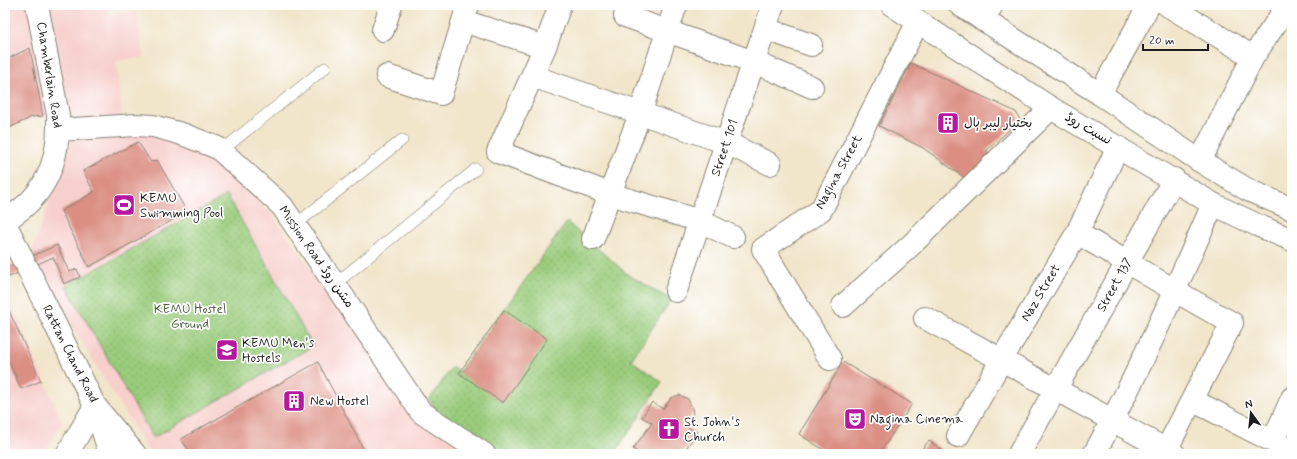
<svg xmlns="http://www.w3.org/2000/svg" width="1297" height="459" viewBox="0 0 1297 459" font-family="Mynerve,'Playpen Sans Arabic',sans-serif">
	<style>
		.built { fill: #f7d0cd }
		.green { fill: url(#green-dots); stroke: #5b744c }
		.building { fill: #db8e82 }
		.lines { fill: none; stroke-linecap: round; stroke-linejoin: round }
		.service-casing { stroke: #868073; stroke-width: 12 }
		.minor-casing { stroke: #868073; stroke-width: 24 }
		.tertiary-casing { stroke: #868073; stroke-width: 24 }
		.secondary-casing { stroke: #868073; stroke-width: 24 }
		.service { stroke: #fff; stroke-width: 11 }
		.minor { stroke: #fff; stroke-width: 22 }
		.tertiary { stroke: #fff; stroke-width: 22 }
		.secondary { stroke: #fff; stroke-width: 22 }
		.labels { text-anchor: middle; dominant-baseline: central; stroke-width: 3.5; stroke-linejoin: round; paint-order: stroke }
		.street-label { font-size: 13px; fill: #1c1c1c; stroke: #fff }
		.poi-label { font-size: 13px; fill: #1c1c1c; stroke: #fff; text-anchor: start }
		.park-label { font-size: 13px; fill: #4e6242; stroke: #fff }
	</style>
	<defs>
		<pattern id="green-dots" width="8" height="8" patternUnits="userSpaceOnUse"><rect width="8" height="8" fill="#9acc7c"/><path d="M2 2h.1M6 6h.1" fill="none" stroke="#84af6b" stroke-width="1.8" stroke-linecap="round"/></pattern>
	</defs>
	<rect width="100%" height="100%" fill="#fff"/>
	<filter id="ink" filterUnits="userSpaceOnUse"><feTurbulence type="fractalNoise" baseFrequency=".025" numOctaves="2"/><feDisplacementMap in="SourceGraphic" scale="8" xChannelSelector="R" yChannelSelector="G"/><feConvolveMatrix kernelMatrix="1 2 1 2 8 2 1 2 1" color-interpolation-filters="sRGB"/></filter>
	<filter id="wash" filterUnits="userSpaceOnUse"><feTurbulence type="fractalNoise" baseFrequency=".012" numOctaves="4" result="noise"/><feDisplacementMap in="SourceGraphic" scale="16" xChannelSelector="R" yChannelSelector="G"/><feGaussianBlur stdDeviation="0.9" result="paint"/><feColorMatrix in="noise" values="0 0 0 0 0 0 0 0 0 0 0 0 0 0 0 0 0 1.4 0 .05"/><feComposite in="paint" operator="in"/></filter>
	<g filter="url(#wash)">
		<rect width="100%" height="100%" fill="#f1e5ca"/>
		<path class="built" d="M 5,5 L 107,5 L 109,14 L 136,12 L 144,57 L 116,61 L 123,126 L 158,132 L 210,153 L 270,212 L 318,278 L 464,454 L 150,454 L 30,257 L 73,133 L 58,115 L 32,117 L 5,128 Z
			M 5,288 L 62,422 L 44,454 L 5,454 Z"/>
		<path class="green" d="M 227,195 L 313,346 L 153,438 L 66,286 Z
			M 567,222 L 627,274 L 671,300 L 631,360 L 662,382 L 614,454 L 500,454 L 435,411 L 430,399 L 452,367 L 459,372 Z"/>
		<g id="blocks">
			<path class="building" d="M 30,48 L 43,116 L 32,117 L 5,130 L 5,60 Z
				M 911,63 L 1016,112 L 1020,120 L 986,151 L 993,157 L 969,181 L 923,148 L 879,126 Z
				M 138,142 L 151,162 L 157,160 L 187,212 L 89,267 L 61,211 L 94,192 L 83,171 Z
				M 57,245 L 69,272 L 77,269 L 80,277 L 64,284 L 53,257 L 5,279 L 5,268 Z
				M 5,302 L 41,381 L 21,389 L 5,353 Z
				M 504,310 L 547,339 L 503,403 L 459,373 Z
				M 318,362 L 366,454 L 191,454 L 181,439 Z
				M 843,362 L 912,404 L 879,454 L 830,454 L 799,434 Z
				M 679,395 L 688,399 L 692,408 L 693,413 L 685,425 L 697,433 L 682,454 L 640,454 L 633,449 L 652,423 L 642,417 L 652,402 L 663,409 L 671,398 Z
				M 929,441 L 942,450 L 947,454 L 917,454 Z"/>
		</g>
	</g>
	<g filter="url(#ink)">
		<use href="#blocks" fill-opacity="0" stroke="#868073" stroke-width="1"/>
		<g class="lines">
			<g class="service-casing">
				<path id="service" d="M 221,151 L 325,68
					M 295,225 L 402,140
					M 335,284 L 476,169"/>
			</g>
			<g class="minor-casing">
				<path id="minor" d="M 560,5 L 545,47 L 498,152 L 610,194 L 700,221 L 733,237
					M 1167,5 L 1253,57
					M 625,16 L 754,62 L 812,87
					M 983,20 L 992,5
					M 463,21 L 545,47
					M 766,29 L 811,45
					M 383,30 L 391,5
					M 387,76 L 441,94 L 468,5
					M 532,76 L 727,143 L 770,164
					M 1100,94 L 1149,5
					M 1200,161 L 1253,57 L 1288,5
					M 1077,233 C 1129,263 1179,294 1232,323 L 1164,454
					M 593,239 L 640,114 L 676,5
					M 676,291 L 773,5
					M 843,306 L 910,246 L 1051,108
					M 925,318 L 1174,454
					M 830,359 L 763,249 L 821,210 L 918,22
					M 1192,400 L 1292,451
					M 958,436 L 1002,359 L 1077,233 L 1118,147
					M 1273,441 L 1292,398
					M 1019,454 L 1174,179
					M 1094,454 C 1139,373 1176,288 1213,204"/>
			</g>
			<g class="tertiary-casing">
				<path id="tertiary" d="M 59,130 L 136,125 L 153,126 L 182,134 L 218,148 L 282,206 L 421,412 L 484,454
					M 5,220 C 46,197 60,161 58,115 L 37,5
					M 67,454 L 95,406 L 135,454"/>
			</g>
			<g class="secondary-casing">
				<path id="secondary" d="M 892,5 L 1051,108 L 1213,204 L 1257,225 L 1292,240
					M 960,5 L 1100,94 L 1200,161 L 1248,190 L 1292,209
					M 5,223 L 23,260
					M 28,269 L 95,406 L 110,454"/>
			</g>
			<use href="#service" class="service"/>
			<use href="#minor" class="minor"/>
			<use href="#tertiary" class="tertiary"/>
			<use href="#secondary" class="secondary"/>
		</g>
	</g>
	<defs>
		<g id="building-square" transform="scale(1.15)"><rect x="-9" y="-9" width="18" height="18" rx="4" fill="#b5179e" stroke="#fff"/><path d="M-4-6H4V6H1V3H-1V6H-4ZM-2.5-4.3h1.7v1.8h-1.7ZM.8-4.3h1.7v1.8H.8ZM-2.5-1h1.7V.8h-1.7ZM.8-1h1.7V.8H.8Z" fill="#fff"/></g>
		<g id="stadium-square" transform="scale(1.15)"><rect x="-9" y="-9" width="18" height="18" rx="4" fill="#b5179e" stroke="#fff"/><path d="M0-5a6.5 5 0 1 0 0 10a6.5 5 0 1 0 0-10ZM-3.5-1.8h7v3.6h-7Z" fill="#fff"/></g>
		<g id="university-square" transform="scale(1.15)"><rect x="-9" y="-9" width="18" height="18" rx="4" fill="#b5179e" stroke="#fff"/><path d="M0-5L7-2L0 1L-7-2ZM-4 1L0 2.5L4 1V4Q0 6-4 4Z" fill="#fff"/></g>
		<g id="theatre-square" transform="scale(1.15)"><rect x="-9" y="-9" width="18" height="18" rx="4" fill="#b5179e" stroke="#fff"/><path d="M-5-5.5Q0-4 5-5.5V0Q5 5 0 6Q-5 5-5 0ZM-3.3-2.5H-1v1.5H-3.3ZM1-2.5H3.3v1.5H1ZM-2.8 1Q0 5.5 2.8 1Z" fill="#fff"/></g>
		<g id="church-square" transform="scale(1.15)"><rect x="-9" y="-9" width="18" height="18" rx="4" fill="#b5179e" stroke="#fff"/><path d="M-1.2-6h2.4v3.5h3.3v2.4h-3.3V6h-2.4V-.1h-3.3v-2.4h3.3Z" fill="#fff"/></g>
	</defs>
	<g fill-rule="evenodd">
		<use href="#building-square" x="948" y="123"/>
		<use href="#stadium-square" x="124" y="205"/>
		<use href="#university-square" x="227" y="350"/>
		<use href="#building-square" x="294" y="401"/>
		<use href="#theatre-square" x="855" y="419"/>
		<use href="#church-square" x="669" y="429"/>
	</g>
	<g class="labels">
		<g class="street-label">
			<text transform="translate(49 75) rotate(81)">Chamberlain Road</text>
			<text transform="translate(1088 129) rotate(30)">نسبت روڈ</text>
			<text transform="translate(725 148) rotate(-71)">Street 101</text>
			<text transform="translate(839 172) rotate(-61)">Nagina Street</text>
			<text transform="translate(316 257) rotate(55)">Mission Road مشن روڈ</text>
			<text transform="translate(1115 285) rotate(-61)">Street 137</text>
			<text transform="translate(1041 293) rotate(-59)">Naz Street</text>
			<text transform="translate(70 354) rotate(63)">Rattan Chand Road</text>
		</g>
		<g class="poi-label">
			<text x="964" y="123">بختیار لیبر ہال</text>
			<text x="140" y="198">KEMU<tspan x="140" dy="15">Swimming Pool</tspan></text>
			<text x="242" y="343">KEMU Men's<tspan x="242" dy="15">Hostels</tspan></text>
			<text x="310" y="401">New Hostel</text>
			<text x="870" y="419">Nagina Cinema</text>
			<text x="684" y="422">St. John's<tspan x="684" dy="15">Church</tspan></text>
		</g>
		<g class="park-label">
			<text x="190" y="309">KEMU Hostel<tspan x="190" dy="15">Ground</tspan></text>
		</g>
	</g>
	<rect width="1297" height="459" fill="none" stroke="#fff" stroke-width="20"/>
	<g transform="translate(1251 413) rotate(345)" stroke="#ffffff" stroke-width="3" paint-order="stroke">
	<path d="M0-3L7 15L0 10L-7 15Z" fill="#1c1c1c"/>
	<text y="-6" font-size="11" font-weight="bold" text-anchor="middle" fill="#1c1c1c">N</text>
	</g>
	<path d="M1143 44v6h65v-6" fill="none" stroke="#1c1c1c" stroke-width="2"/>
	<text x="1149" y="44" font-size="12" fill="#1c1c1c" stroke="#ffffff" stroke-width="3" paint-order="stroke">20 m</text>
</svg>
